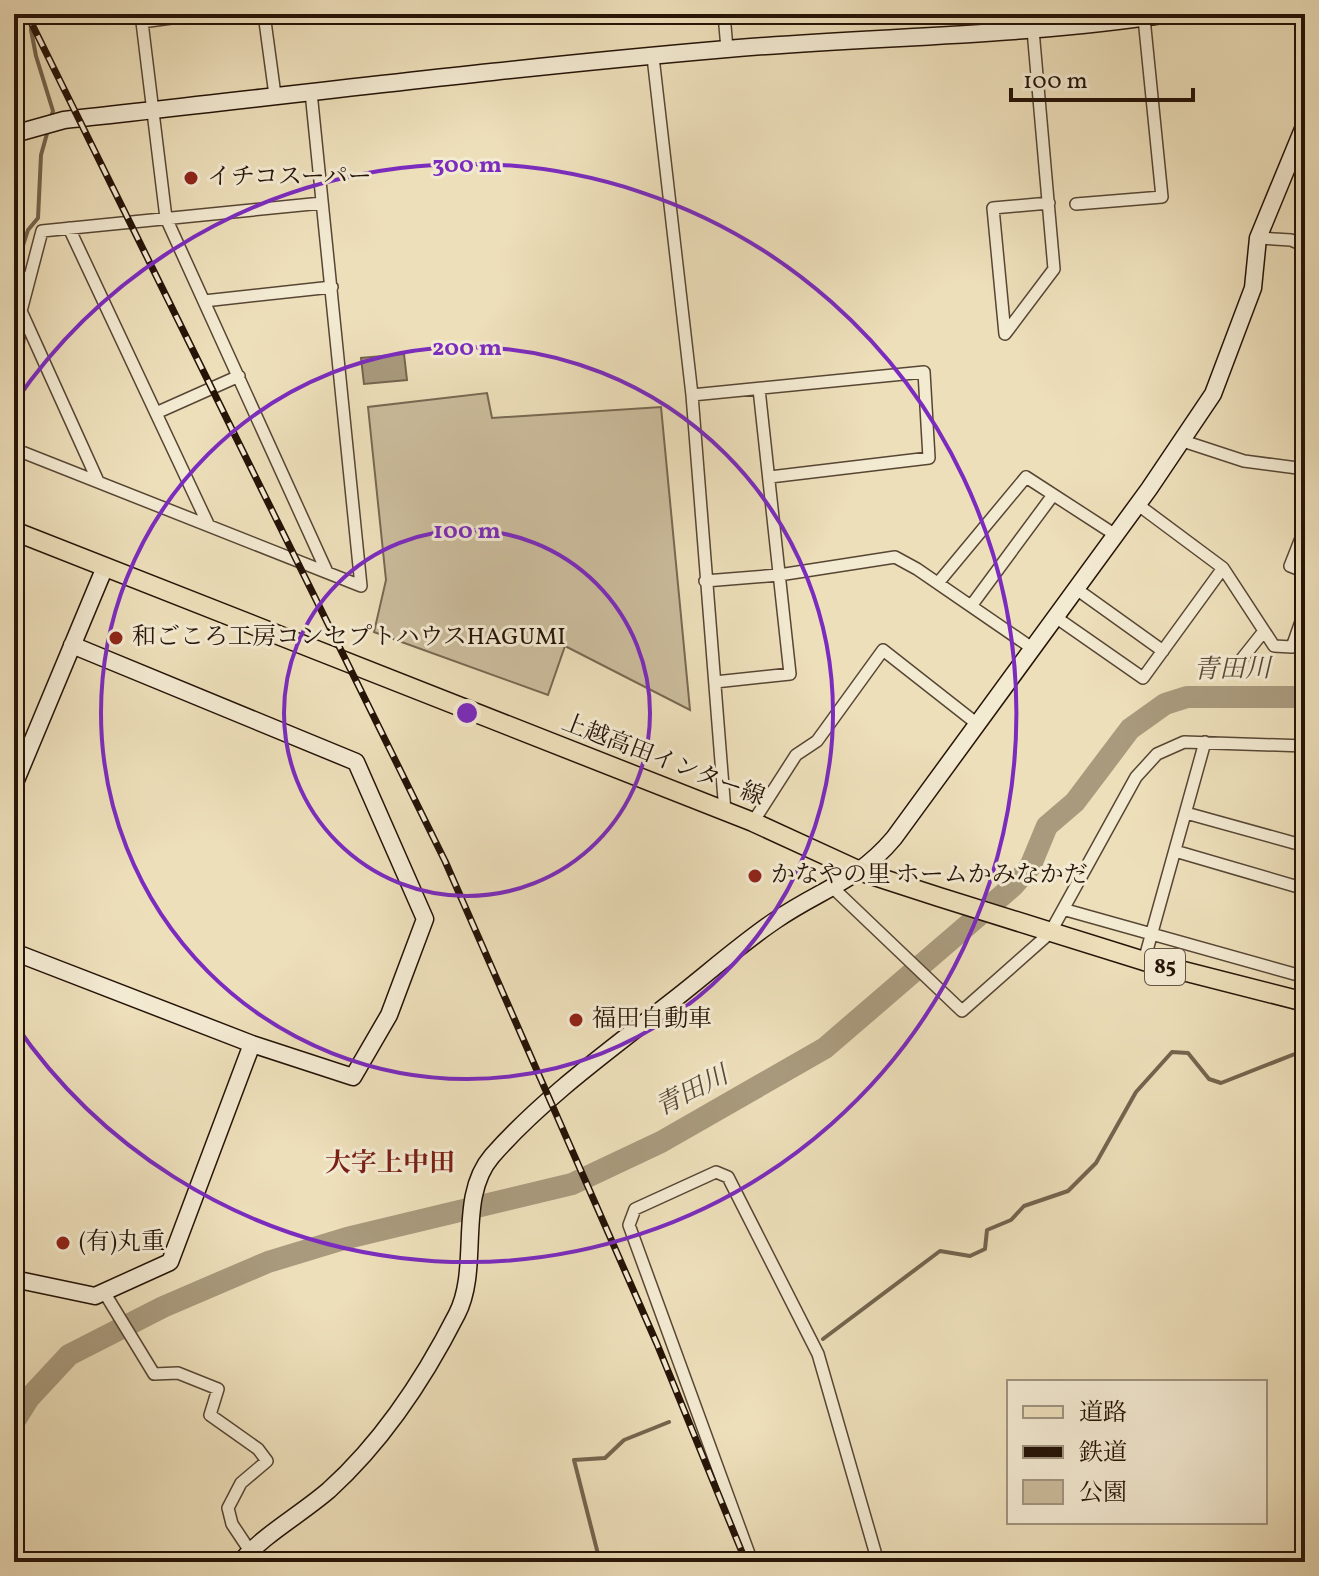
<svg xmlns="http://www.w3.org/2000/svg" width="1319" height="1576" viewBox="0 0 1319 1576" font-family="Vollkorn,'Noto Serif JP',serif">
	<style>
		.green { fill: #cbbc9c; stroke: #786852; stroke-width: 2 }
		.water { fill: #a99a7d; stroke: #74644e; stroke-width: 2 }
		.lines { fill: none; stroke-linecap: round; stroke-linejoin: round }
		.stream { stroke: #74644e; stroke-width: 4 }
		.river { stroke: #a99a7d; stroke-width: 22 }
		.street-casing { stroke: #574634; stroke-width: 14 }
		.secondary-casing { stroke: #251307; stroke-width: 19 }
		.primary-casing { stroke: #251307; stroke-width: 21 }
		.street { stroke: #f3ead2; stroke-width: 11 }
		.secondary { stroke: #f3ead2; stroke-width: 16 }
		.primary { stroke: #eddfba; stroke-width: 18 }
		.rail-casing { stroke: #251307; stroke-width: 7 }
		.rail { stroke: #f3ead2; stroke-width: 4; stroke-dasharray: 12; stroke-linecap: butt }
		.ring { fill: none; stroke: #7b2cbf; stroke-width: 4 }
		.poi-dot { fill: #8f2418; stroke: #f3ead2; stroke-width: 3 }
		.labels { text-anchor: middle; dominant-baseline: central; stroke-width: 6; stroke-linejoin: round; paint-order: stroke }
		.shield { fill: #f3ead2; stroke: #635444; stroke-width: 2 }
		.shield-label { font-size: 22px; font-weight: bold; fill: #251307 }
		.poi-label { font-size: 24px; fill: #251307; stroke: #f3ead2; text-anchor: start }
		.street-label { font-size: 24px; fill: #251307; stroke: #f3ead2 }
		.water-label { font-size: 26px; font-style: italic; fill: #5a4936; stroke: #f3ead2 }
		.neighbourhood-label { font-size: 26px; font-weight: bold; fill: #7a1f14; stroke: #f3ead2 }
		.centre { fill: #7b2cbf; stroke: #f3ead2; stroke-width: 4 }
		.ring-label { font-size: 24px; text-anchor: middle; font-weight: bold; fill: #7b2cbf; stroke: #f3ead2; stroke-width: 6; stroke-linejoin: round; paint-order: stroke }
	</style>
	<rect width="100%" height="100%" fill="#eddfba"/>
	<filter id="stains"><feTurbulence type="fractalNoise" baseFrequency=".0025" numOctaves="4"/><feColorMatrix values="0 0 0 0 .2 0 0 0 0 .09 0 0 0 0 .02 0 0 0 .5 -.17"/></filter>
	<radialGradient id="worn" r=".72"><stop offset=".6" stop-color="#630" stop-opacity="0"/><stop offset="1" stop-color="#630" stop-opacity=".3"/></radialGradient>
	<path class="green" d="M 487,393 L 492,418 L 661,407 L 690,710 L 565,646 L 548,695 L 374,632 L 386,580 L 368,407 Z"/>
	<path class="water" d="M 404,354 L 407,380 L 364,384 L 361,358 Z"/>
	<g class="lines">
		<path class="stream" d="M 33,14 L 31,30 L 36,56 L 53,111 L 51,117
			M 14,273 L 28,230 L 38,218 L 41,155 L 48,130
			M 823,1339 L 940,1251 L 970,1256 L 985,1249 L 987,1230 L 1011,1220 L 1024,1206 L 1068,1191 L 1096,1163 L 1136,1092 L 1172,1052 L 1188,1053 L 1209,1079 L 1221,1083 L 1305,1050
			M 600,1562 L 574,1460 L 605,1458 L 624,1440 L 669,1422"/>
		<path class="river" d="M 14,1422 L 29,1398 L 69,1355 L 163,1307 L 268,1262 L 347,1238 L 572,1184 L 661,1142 L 825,1048 L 1013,886 L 1030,867 L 1047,826 L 1075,802 L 1130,729 L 1165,704 L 1187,697 L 1305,697"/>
		<g class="street-casing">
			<path id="street" d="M 141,14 L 166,218 L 327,572
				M 264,14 L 275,95
				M 724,14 L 727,49
				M 142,22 L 200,14
				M 1033,30 L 1054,269 L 1005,334 L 993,208 L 1049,203
				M 653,57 L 692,395 L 725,812
				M 311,92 L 361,586 L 17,450 L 17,356 L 21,311 L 42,231 L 322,203
				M 1076,204 L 1162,197 L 1144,18
				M 69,228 L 208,524
				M 1258,238 L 1291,240 L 1305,246
				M 14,274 L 29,279
				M 204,301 L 332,287
				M 21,311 L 97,479
				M 692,395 L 924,372 L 929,458 L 770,477
				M 156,413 L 239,376
				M 1183,441 L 1244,461 L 1305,469
				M 1305,502 L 1303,533 L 1290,566 L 1305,572
				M 1223,568 L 1274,646 L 1292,647 L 1305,610
				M 705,581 L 779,575 L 895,557 L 917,569 L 1032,648
				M 938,583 L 1026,477 L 1114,534
				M 1075,588 L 1163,651
				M 971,606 L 1053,495
				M 1054,616 L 1143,678 L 1223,568 L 1137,504
				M 1237,665 L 1264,631
				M 715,682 L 790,674 L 759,389
				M 1186,813 L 1305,846
				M 753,822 L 796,755 L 817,741 L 883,650 L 976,723
				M 1175,851 L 1305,889
				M 832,887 L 962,1011 L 1050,933 L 1136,777 L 1157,754 L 1184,742 L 1305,746
				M 1066,910 L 1305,977
				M 1144,961 L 1205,742
				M 104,1292 L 154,1374 L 178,1373 L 218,1389 L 210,1415 L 258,1449 L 267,1461 L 241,1483 L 228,1508 L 232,1524 L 250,1551
				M 752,1562 L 629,1225 L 635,1209 L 716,1172 L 728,1177 L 818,1354 L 878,1562"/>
		</g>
		<g class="secondary-casing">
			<path id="secondary" d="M 14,134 L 64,120 C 284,96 505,68 727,49 C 873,36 1021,37 1168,14
				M 14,785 L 105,567
				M 14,952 L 252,1044 L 353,1077 L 389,1015 L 425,919 L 356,762 L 72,645
				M 14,1279 L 95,1296 L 170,1262 L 252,1044
				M 240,1562 C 266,1533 300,1515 329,1490 C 382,1442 425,1377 457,1314 C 481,1267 456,1198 492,1156 C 543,1098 610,1050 671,1002 C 706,975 739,945 776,920 C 821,889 857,882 894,838 L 1149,489 L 1213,394 L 1253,288 L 1258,238 L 1305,124"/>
		</g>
		<g class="primary-casing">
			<path id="primary" d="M 14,531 L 753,822 L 862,872 L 939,897 L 1144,961 L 1305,1002"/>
		</g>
		<use href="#street" class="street"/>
		<use href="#secondary" class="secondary"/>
		<use href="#primary" class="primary"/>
		<g class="rail-casing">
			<path id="rail" d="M 27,14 L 445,861 L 657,1344 L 746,1562"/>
		</g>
		<use href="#rail" class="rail"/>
	</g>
	<g class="ring">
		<circle cx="467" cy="713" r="183"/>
		<circle cx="467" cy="713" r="366"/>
		<path d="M15 402A549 549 0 1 1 15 1024"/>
	</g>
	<g class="poi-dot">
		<circle cx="191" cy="178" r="8"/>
		<circle cx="116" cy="638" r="8"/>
		<circle cx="755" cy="876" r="8"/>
		<circle cx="576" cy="1020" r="8"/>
		<circle cx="63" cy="1243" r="8"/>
	</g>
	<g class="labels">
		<rect class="shield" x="1145" y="949" width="40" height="36" rx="6"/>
		<g class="shield-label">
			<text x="1165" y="967">85</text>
		</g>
		<g class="poi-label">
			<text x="207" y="178">イチコスーパー</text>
			<text x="132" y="638">和ごころ工房コンセプトハウスHAGUMI</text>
			<text x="771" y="876">かなやの里 ホームかみなかだ</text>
			<text x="592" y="1020">福田自動車</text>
			<text x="79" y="1243">(有)丸重</text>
		</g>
		<g class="street-label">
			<text transform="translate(663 761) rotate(21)">上越高田インター線</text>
		</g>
		<g class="water-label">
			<text transform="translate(1232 670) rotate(-1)">青田川</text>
			<text transform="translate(692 1092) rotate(-27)">青田川</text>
		</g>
		<g class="neighbourhood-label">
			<text x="390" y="1164">大字上中田</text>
		</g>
	</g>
	<circle cx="467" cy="713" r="12" class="centre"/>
	<g class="ring-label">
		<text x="467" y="172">300 m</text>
		<text x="467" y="355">200 m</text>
		<text x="467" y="538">100 m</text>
	</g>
	<rect width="1319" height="1576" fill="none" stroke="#eddfba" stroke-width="48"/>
	<rect x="16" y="16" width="1287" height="1544" fill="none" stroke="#251307" stroke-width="4"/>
	<rect x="24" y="24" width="1271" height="1528" fill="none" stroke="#251307" stroke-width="2"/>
	<rect x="1007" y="1380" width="260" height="144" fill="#f3ead2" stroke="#a19481" stroke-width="2"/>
	<rect x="1023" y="1406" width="40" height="12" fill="#eddfba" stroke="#a19481" stroke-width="2"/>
	<text x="1079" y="1420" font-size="24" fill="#251307">道路</text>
	<rect x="1023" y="1446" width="40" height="12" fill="#251307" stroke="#a19481" stroke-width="2"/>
	<text x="1079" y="1460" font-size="24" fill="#251307">鉄道</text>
	<rect x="1023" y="1480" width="40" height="24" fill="#cbbc9c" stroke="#a19481" stroke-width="2"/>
	<text x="1079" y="1500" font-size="24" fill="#251307">公園</text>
	<path d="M1011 88v12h182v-12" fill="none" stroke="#251307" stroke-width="4"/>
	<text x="1023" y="88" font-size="24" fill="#251307" stroke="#f3ead2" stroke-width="6" paint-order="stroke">100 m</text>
	<rect width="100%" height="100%" filter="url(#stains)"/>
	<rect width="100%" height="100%" fill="url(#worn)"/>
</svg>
